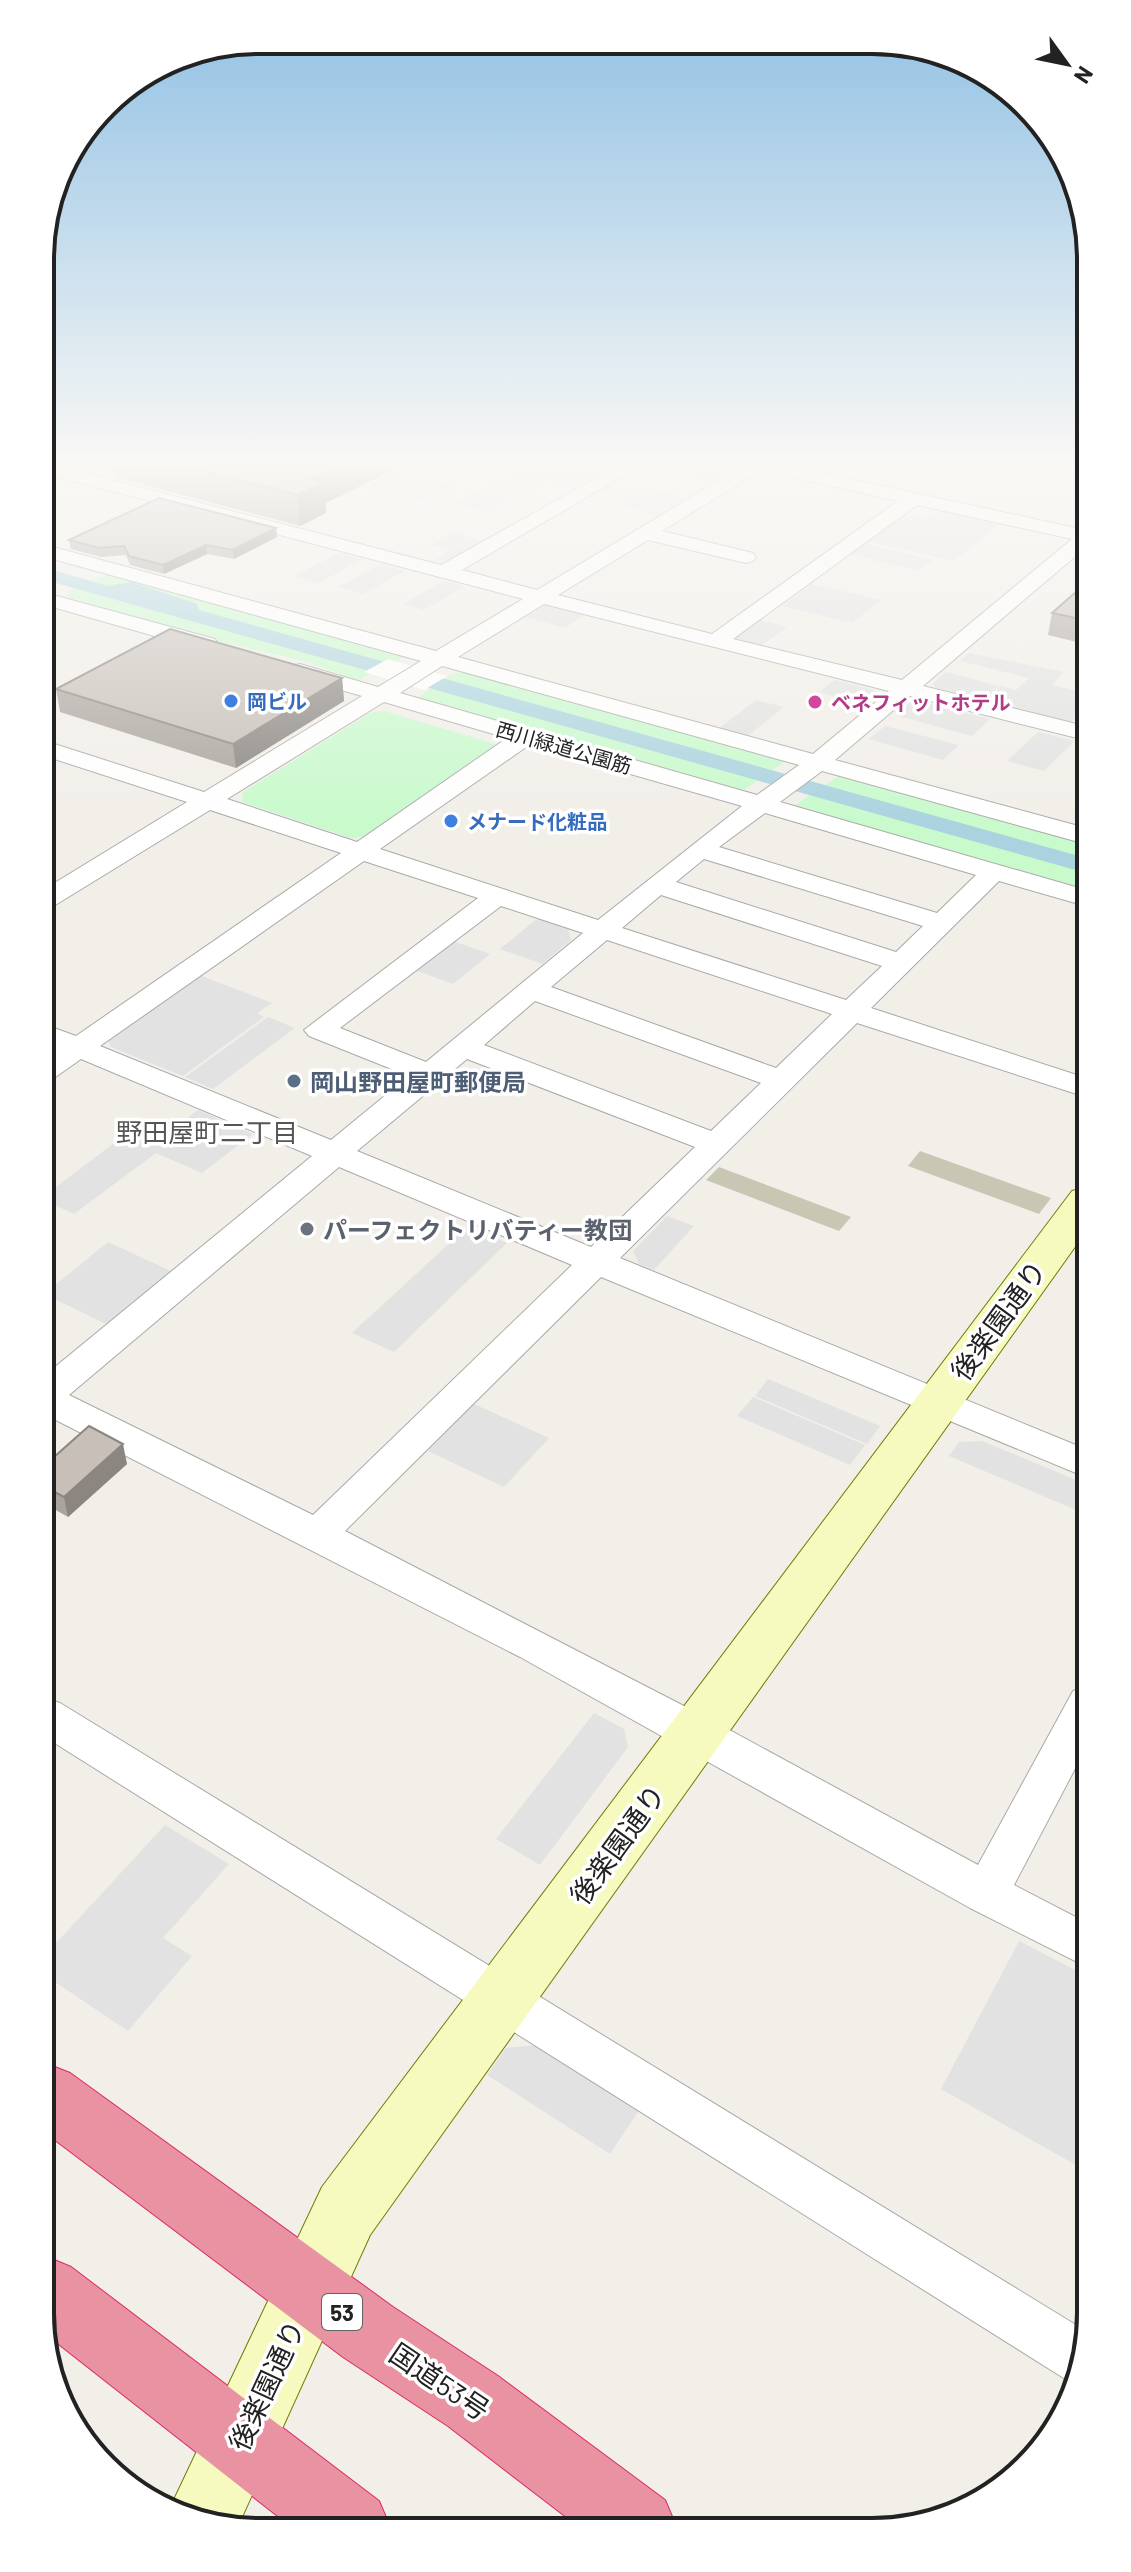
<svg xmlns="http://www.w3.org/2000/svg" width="1131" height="2572" viewBox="0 0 1131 2572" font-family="Barlow,'Noto Sans JP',sans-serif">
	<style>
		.construction { fill: #c7c7b4 }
		.park { fill: #c8facc }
		.parking { fill: #e2e2e2 }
		.water { fill: #aad3df }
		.pier { fill: #fff }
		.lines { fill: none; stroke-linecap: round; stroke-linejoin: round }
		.street-casing { stroke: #a9a9a9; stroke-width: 2 }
		.secondary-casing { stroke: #707d05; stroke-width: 2 }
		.primary-casing { stroke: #a06b00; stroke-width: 2 }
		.highway-casing { stroke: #dc2a67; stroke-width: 2 }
		.street { fill: #fff; fill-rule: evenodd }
		.secondary { fill: #f7fabf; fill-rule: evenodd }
		.primary { fill: #fcd6a4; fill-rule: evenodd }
		.highway { fill: #e892a2; fill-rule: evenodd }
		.tram { stroke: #707070; stroke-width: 2 }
		.wall { fill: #aba49e }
		.shaded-wall { fill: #8b8681 }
		.building { fill: #c7bfb8; stroke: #8b8681; stroke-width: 2 }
		.shop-dot { fill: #3f7fe0; stroke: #fff; stroke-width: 3 }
		.hotel-dot { fill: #d1479c; stroke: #fff; stroke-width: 3 }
		.service-dot { fill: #5c6f8a; stroke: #fff; stroke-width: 3 }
		.worship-dot { fill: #6b7280; stroke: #fff; stroke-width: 3 }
		.labels { text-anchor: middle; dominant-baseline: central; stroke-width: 7; stroke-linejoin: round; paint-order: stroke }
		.far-shop-label { font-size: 20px; font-weight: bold; fill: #366cbe; stroke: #fff; text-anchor: start }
		.far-hotel-label { font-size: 20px; font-weight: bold; fill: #b23c85; stroke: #fff; text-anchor: start }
		.far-street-label { font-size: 20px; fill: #222; stroke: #fff }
		.shield { fill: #fff; stroke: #646464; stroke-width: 2 }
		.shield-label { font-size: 22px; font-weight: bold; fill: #222 }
		.service-label { font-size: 24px; font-weight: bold; fill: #4e5e75; stroke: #fff; text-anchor: start }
		.worship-label { font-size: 24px; font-weight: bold; fill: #5b616d; stroke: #fff; text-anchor: start }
		.neighbourhood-label { font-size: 26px; fill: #555; stroke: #fff }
		.near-street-label { font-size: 28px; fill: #222; stroke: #fff }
		.rim { fill: none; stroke: #222; stroke-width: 4 }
	</style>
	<rect width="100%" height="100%" fill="#f2efe9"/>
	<path class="construction" d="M 920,1151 L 1051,1198 L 1039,1214 L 908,1166 Z
		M 719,1167 L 851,1217 L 839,1231 L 706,1180 Z"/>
	<path class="park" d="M 109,574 L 399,654 L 403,657 L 357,681 L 310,663 L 193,635 L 68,597 L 70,590 Z
		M 465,671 L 787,760 L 741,792 L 417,698 L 450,675 Z
		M 384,711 L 495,744 L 498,748 L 372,836 L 351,838 L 242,802 L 243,792 L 372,712 Z
		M 840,775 L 1086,844 L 1086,889 L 794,806 Z"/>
	<path class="parking" d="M 523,466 L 573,466 L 602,474 L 575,489 L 544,481 L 488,512 L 451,504 Z
		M 667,466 L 732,466 L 734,469 L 712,483 L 658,471 Z
		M 393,472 L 459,487 L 430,503 L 364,487 Z
		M 606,486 L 627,491 L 634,486 L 687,498 L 659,515 L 616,505 L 628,498 L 598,491 Z
		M 942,510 L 1002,523 L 953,561 L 865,541 L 904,514 L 930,519 Z
		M 453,533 L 484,541 L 451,560 L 433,561 L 451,550 L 432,545 Z
		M 863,543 L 934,560 L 919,571 L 847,554 Z
		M 338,553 L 362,559 L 319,583 L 295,576 Z
		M 381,564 L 405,571 L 363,594 L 339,587 Z
		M 444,581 L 465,586 L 424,610 L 403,604 Z
		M 812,584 L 881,600 L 852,623 L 782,606 Z
		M 547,604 L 586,614 L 565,628 L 525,617 Z
		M 760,620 L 787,627 L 762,645 L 734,638 Z
		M 969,653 L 1064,672 L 1052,685 L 1085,693 L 1085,708 L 1070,723 L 985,701 L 1001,686 L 1016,690 L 1029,678 L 960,661 Z
		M 946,672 L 999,686 L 983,700 L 936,688 L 932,684 Z
		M 835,680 L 874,690 L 878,695 L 867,705 L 819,692 Z
		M 756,700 L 784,707 L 745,738 L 717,730 Z
		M 925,702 L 943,707 L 990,719 L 972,736 L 895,715 L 909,703 Z
		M 885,726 L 959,745 L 943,760 L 869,739 Z
		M 1038,732 L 1075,741 L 1044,771 L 1007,761 Z
		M 538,918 L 568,928 L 571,940 L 542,964 L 500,949 Z
		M 450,940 L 490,954 L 453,984 L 412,969 Z
		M 199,975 L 272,1003 L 257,1013 L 264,1017 L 183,1076 L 111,1047 L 108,1038 Z
		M 268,1017 L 295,1028 L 213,1089 L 185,1077 Z
		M 198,1110 L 253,1134 L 202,1173 L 156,1153 L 74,1214 L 44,1200 L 44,1196 L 134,1128 L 159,1139 Z
		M 667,1216 L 694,1226 L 654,1270 L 639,1264 L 633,1251 Z
		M 467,1227 L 507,1243 L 394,1352 L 352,1333 Z
		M 108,1242 L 173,1272 L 108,1325 L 44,1294 Z
		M 768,1379 L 880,1426 L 867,1444 L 755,1396 Z
		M 753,1397 L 865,1445 L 850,1465 L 737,1416 Z
		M 474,1404 L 549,1438 L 504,1487 L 428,1451 Z
		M 982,1441 L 1088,1485 L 1088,1515 L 949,1456 L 959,1442 Z
		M 594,1713 L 624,1729 L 628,1747 L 540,1865 L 496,1839 Z
		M 165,1825 L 229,1864 L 163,1938 L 192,1956 L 128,2031 L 46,1976 L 46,1954 Z
		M 1019,1941 L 1089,1977 L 1090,2173 L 941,2089 Z
		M 537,2045 L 640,2109 L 610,2154 L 487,2075 L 506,2048 Z"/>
	<path class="water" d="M 42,567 L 108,586 L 131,582 L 197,604 L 199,610 L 1086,858 L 1086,873 L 56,583 L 42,578 Z"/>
	<path class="pier" d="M 388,659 L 447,676 L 424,690 L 364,672 Z"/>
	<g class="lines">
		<g class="street-casing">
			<path id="street" d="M 57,466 L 441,565 L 618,466 L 640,466 L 462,570 L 537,590 L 743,466 L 790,466 L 1085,530 L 1085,548 L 923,686 L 1085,726 L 1085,740 L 910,696 L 835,760 L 1086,828 L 1086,844 L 822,771 L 780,802 L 1086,890 L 1086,906 L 999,881 L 871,1008 L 1086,1078 L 1086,1097 L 857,1023 L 620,1258 L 1088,1450 L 1088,1478 L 601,1277 L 345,1531 L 711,1720 L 978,1865 L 1073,1691 L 1088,1686 L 1089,1742 L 1014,1885 L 1089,1924 L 1089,1968 L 970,1908 L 520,1657 L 44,1414 L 44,1376 L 312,1156 L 81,1059 L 54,1078 L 43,1081 L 43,1058 L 56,1049 L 43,1044 L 43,1024 L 76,1036 L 341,853 L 210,810 L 52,907 L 43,909 L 43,890 L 187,802 L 42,755 L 42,740 L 204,792 L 362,696 L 292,676 L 289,671 L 292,666 L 300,664 L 378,687 L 421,661 L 42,556 L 42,544 L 436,651 L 523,599 L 51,475 L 51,467 ZM 761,470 L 898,501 L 712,634 L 558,595 L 648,540 L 746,563 L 753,561 L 756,557 L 753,553 L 662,531 ZM 917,505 L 1072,539 L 902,680 L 733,639 ZM 544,604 L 889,691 L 813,754 L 458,657 ZM 442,666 L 799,765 L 757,795 L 400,693 ZM 384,702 L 507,738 L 357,842 L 227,799 ZM 529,745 L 742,806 L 598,920 L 380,849 ZM 765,813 L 976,875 L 937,913 L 719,847 ZM 704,859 L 923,926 L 896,952 L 676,882 ZM 364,861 L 478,898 L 304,1030 L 309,1036 L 409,1076 L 331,1140 L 100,1046 ZM 661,895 L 882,966 L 846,1000 L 622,928 ZM 501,906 L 583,933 L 426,1062 L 340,1028 ZM 607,940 L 832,1014 L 776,1068 L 551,987 ZM 535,1001 L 761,1083 L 711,1131 L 484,1045 ZM 467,1059 L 695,1147 L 591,1247 L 357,1151 ZM 339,1167 L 572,1265 L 313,1515 L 69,1395 Z
				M 42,592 L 215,639 L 218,644 L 207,651 L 42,604 Z
				M 42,707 L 51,709 L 55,714 L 51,719 L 42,721 Z
				M 45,1698 L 60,1703 L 1089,2333 L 1070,2382 L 45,1737 Z"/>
		</g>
		<g class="secondary-casing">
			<path id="secondary" d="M 1087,1187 L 1087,1230 L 370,2235 L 237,2528 L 216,2528 L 171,2506 L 322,2187 L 1072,1191 Z"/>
		</g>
		<g class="primary-casing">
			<path id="primary" d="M 51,466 L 83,466 L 79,471 L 41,485 L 41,469 Z"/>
		</g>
		<g class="highway-casing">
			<path id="highway" d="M 47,2064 L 70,2073 L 393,2307 L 498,2376 L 665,2500 L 676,2526 L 578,2526 L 448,2426 L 343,2357 L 47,2134 Z
				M 47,2257 L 71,2267 L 379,2501 L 390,2527 L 293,2528 L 47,2335 Z"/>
		</g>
		<use href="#street" class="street"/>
		<use href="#secondary" class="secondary"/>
		<use href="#primary" class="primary"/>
		<use href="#highway" class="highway"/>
		<path class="tram" d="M 41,468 L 46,466"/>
	</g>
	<path class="wall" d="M 114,466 L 401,466 L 326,503 L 326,513 L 300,526 L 115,477 Z
		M 276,528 L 277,537 L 234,559 L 207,554 L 164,574 L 130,565 L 126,555 L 101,557 L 71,549 L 69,540 Z
		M 1085,584 L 1085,644 L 1048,635 L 1052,613 Z
		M 342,678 L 344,701 L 236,768 L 60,712 L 56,689 Z
		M 127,1464 L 68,1517 L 45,1504 L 45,1465 Z"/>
	<path class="shaded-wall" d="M 339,466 L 401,466 L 326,503 L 326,513 L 300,526 L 298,495 L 311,479 Z
		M 276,528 L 277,537 L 234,559 L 233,550 Z
		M 206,545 L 207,554 L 164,574 L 163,565 Z
		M 342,678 L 344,701 L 236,768 L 233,744 Z
		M 123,1444 L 127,1464 L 68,1517 L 64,1497 Z"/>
	<path class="building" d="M 183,466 L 339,466 L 311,479 L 324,482 L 298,495 Z
		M 159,498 L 276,528 L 233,550 L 206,545 L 163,565 L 129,556 L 124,546 L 99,548 L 69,540 Z
		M 1085,584 L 1085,620 L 1052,613 Z
		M 170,629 L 342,678 L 233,744 L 56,689 Z
		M 89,1426 L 123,1444 L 64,1497 L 45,1487 L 45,1465 Z"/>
	<linearGradient id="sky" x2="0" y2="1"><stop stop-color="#8fc0e4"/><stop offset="0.56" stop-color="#f9f8f5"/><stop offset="1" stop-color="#f9f8f5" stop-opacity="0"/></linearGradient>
	<rect width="1131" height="826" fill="url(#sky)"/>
	<g class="shop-dot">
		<circle cx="231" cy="701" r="8"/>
		<circle cx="451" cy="821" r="8"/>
	</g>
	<circle class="hotel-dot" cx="815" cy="702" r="8"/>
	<circle class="service-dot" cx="294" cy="1081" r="8"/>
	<circle class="worship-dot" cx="307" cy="1229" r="8"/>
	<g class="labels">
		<g class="far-shop-label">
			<text x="247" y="701">岡ビル</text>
			<text x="467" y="821">メナード化粧品</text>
		</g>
		<g class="far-hotel-label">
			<text x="831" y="702">ベネフィットホテル</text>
		</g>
		<g class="far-street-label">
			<text transform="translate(564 747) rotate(16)">西川緑道公園筋</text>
		</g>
		<rect class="shield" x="322" y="2294" width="40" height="36" rx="6"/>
		<g class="shield-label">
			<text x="342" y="2312">53</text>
		</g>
		<g class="service-label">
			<text x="310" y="1081">岡山野田屋町郵便局</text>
		</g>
		<g class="worship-label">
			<text x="323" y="1229">パーフェクトリバティー教団</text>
		</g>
		<g class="neighbourhood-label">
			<text x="207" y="1131">野田屋町二丁目</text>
		</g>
		<g class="near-street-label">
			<text transform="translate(998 1320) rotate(-54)">後楽園通り</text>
			<text transform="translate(617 1844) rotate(-54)">後楽園通り</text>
			<text transform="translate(440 2381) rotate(34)">国道53号</text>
			<text transform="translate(266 2385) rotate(-65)">後楽園通り</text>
		</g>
	</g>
	<path d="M0 0H1131V2572H0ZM259 54H872A205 205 0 0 1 1077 259V2313A205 205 0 0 1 872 2518H259A205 205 0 0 1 54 2313V259A205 205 0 0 1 259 54Z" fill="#fff" fill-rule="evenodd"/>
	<path class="rim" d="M259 54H872A205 205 0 0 1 1077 259V2313A205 205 0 0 1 872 2518H259A205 205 0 0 1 54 2313V259A205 205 0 0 1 259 54Z"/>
	<g transform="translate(1067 64) rotate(123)" stroke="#ffffff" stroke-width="6" paint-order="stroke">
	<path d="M0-6L14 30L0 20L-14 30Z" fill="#222222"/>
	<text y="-12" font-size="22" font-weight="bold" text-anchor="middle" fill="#222222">N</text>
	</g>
</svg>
